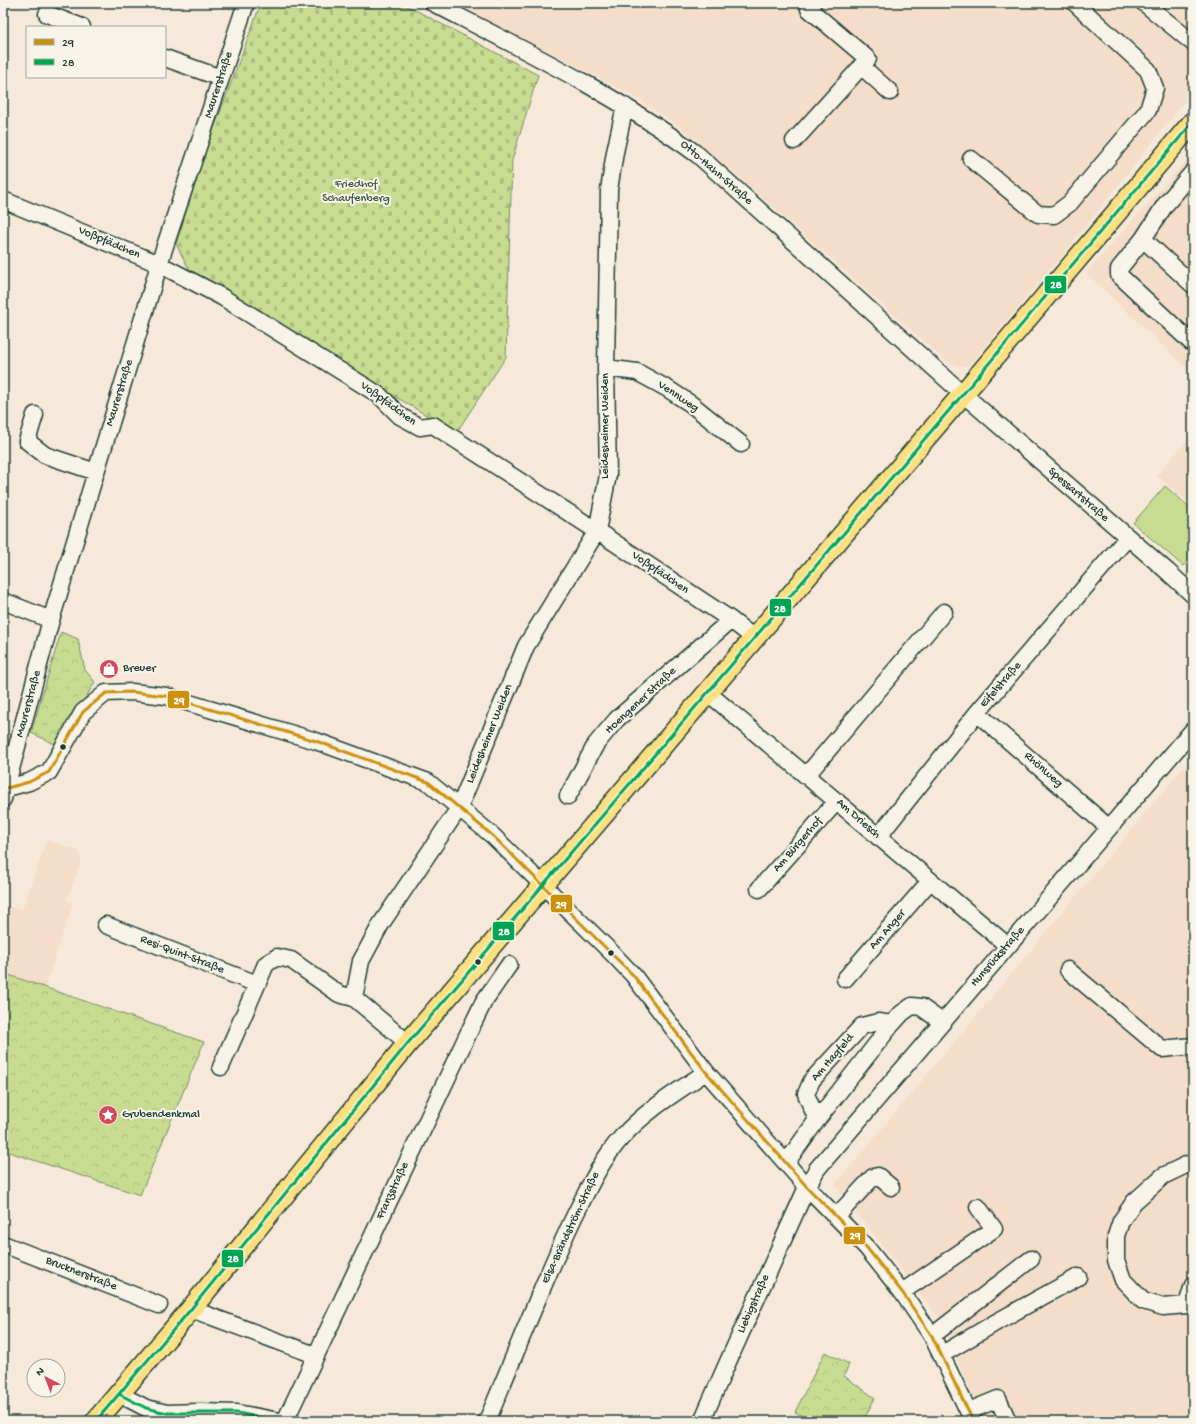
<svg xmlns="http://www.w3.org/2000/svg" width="1196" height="1424" viewBox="0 0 1196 1424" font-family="'Gochi Hand',sans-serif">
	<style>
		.built { fill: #f4ddc9 }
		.forest { fill: url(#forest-crowns); stroke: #748c62 }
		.cemetery { fill: url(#cemetery-stones); stroke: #748c62 }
		.garden { fill: #c8dc91; stroke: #748c62 }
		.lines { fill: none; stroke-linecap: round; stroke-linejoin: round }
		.minor-casing { stroke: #1f3d34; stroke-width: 19 }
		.major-casing { stroke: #1f3d34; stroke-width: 23 }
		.minor { stroke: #f7f3e8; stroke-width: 16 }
		.major { stroke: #fce080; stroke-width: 20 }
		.bus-1-casing { stroke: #f7f3e8; stroke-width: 6 }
		.bus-2-casing { stroke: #f7f3e8; stroke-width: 6 }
		.bus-1 { stroke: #cc910a; stroke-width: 3 }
		.bus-2 { stroke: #00a651; stroke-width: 3 }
		.bus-dot { fill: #1f3d34; stroke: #f7f3e8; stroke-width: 1.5 }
		.labels { text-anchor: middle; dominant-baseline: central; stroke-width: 4; stroke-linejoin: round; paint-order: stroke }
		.street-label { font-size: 12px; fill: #1f3d34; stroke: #f7f3e8 }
		.park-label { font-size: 12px; fill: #415d47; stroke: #f7f3e8 }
		.poi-label { font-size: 12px; fill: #1f3d34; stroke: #f7f3e8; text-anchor: start }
		.line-badge { stroke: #f7f3e8; stroke-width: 1.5 }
		.badge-label { font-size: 11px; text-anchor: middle; font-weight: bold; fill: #fff }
	</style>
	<defs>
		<pattern id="forest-crowns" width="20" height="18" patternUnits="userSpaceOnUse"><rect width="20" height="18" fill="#c8dc91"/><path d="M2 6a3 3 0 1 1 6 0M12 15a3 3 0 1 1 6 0" fill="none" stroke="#abbe7e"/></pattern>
		<pattern id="cemetery-stones" width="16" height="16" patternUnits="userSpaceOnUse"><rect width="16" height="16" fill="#c8dc91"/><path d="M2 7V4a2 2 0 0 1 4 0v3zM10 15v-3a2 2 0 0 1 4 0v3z" fill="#abbe7e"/></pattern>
	</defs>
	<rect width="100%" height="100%" fill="#f6e9da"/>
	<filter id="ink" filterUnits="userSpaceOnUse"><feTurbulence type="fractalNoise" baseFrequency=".025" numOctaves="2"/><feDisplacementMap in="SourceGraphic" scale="8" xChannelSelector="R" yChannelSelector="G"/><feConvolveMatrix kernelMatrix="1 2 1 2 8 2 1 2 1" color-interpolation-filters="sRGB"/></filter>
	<g filter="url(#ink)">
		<path class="built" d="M 455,3 L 1193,3 L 1193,91 L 1062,256 L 969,365 L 958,366 L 946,361 L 704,146 L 669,119 L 630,94 Z
			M 1193,153 L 1193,374 L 1086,273 Z
			M 1193,434 L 1193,507 L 1157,475 Z
			M 1193,756 L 1193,1421 L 982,1421 L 940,1319 L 835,1185 Z
			M 47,840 L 77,850 L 82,858 L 67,900 L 73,903 L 45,987 L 3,973 L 3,903 L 5,905 L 22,910 Z"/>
		<path class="forest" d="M 61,632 L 78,639 L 85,670 L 95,682 L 57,745 L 31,733 Z
			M 3,973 L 204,1042 L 140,1195 L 3,1150 Z
			M 825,1352 L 849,1364 L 844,1376 L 875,1398 L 863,1421 L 811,1421 L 795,1412 Z"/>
		<path class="cemetery" d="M 261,3 L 402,3 L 538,75 L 512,160 L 506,357 L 456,433 L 223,293 L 190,271 L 176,244 L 201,163 Z"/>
		<path class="garden" d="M 1165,486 L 1193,510 L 1193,555 L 1183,566 L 1133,523 Z"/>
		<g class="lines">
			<g class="minor-casing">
				<path id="minor" d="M 433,3 C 524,50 616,95 698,155 L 963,394 L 1167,571 L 1193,595
					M 1144,3 L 1193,43
					M 47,14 L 82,27
					M 165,58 L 221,78
					M 861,66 L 890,92
					M 794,141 L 868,59 L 809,9 L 813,3
					M 971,159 L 1038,214 L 1054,215 L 1070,203 L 1148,110 L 1155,88 L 1148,70 L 1075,3
					M 1193,172 L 1165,205 L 1143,239 L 1119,269 L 1119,275 L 1193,344
					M 3,200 L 159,264 L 222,297 L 379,395 L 400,416 L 420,427 L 433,425 L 597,531 L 731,620 L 754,638
					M 1143,239 L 1193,285
					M 606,368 L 637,372 L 668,389 L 691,404 L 741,444
					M 35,415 L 27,441 L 45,455 L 96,472
					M 3,601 L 51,620
					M 707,692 L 1008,946
					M 977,713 L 1109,828
					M 806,776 L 944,612
					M 3,787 L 7,788 L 29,782 L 49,772 L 83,712 L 106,693 L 132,692 L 166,696 L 316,741 L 428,782 L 493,836 L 612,953 L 633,975 L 706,1072 L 807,1187 L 867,1248 L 902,1292 L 932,1336 L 973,1421
					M 568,796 L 596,744 L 617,719 L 731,620
					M 3,799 L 51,620 L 96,472 L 163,252 L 246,3
					M 878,837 L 977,713 L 1128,537
					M 759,889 L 837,801
					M 106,925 L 257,984
					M 1068,970 L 1162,1049 L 1193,1046
					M 845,979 L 930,881
					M 408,1043 L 354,998 L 361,961 L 381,924 L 459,808 L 526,646 L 597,531 L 608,475 L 606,368 L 609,190 L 615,152 L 625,106
					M 221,1067 L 266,964 L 277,957 L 291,960 L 339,994 L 354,998
					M 817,1120 L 806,1094 L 812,1080 L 862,1026 L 878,1022 L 892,1024
					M 786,1163 L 817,1120 L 892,1024 L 902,1013 L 912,1006 L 921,1007 L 942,1022
					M 1193,1165 L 1188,1164 L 1163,1176 L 1134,1202 L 1121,1221 L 1116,1236 L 1116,1260 L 1123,1280 L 1143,1301 L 1163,1307 L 1187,1305 L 1193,1285
					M 836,1217 L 873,1177 L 878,1176 L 891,1187
					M 3,1244 L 159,1305
					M 902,1292 L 994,1229 L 978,1207
					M 191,1309 L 315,1355
					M 932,1336 L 1031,1259
					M 941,1355 L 1000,1320 L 1078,1277
					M 119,1394 L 146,1408 L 167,1413 L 199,1412 L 237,1413 L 279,1421
					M 969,1411 L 998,1399 L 1008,1421
					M 285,1421 L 468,1034 L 484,1001 L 509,965
					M 487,1421 C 516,1353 542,1284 574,1217 C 588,1189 601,1160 622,1137 C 646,1110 677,1092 706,1072
					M 702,1421 L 727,1364 L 807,1187 L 817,1169 L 1193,730"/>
			</g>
			<g class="major-casing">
				<path id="major" d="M 96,1421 L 191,1309 L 408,1043 L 963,394 L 1193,122"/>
			</g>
			<use href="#minor" class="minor"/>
			<use href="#major" class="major"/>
			<g class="bus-1-casing">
				<path id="bus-1" d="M 3,787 L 7,788 L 29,782 L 49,772 L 83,712 L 106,693 L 132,692 L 166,696 L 316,741 L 428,782 L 493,836 L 633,975 L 706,1072 L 807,1187 L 867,1248 L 902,1292 L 932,1336 L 973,1421"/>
			</g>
			<g class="bus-2-casing">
				<path id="bus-2" d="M 119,1394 L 146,1408 L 167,1413 L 237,1413 L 279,1421
					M 96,1421 L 191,1309 L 408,1043 L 963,394 L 1193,122"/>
			</g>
			<use href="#bus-1" class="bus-1"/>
			<use href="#bus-2" class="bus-2"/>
		</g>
	</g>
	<defs>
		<g id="shop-disc" transform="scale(1)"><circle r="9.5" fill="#d1495b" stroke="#f7f3e8"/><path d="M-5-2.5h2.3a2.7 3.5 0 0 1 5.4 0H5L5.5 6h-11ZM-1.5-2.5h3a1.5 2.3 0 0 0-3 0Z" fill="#fff"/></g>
		<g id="sight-disc" transform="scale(1)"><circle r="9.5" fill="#d1495b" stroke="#f7f3e8"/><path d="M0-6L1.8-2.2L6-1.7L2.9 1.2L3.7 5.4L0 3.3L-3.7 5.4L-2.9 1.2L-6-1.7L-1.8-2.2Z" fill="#fff"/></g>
	</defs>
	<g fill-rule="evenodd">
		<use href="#shop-disc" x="109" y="669"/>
		<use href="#sight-disc" x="108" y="1115"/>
	</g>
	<g class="bus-dot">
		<circle cx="63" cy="747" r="3.5"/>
		<circle cx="611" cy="953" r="3.5"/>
		<circle cx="478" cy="962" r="3.5"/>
	</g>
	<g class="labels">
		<g class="street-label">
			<text transform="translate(219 85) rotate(-72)">Maurerstraße</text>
			<text transform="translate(716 173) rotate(41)">Otto-Hahn-Straße</text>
			<text transform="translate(109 243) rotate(23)">Voßpfädchen</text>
			<text transform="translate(120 393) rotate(-73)">Maurerstraße</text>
			<text transform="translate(678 397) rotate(34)">Vennweg</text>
			<text transform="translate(388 404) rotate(36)">Voßpfädchen</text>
			<text transform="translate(606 426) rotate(-90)">Leidesheimer Weiden</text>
			<text transform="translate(1078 495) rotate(41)">Spessartstraße</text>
			<text transform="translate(660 573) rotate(34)">Voßpfädchen</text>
			<text transform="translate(1001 685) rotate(-49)">Eifelstraße</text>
			<text transform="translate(641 701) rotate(-43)">Hoengener Straße</text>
			<text transform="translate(29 704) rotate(-75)">Maurerstraße</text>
			<text transform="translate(490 734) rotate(-68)">Leidesheimer Weiden</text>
			<text transform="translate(1043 770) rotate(41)">Rhönweg</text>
			<text transform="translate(858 819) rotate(41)">Am Driesch</text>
			<text transform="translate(798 845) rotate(-49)">Am Bürgerhof</text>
			<text transform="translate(888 930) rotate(-49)">Am Anger</text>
			<text transform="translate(182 955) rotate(21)">Resi-Quint-Straße</text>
			<text transform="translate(998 957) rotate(-49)">Hunsrückstraße</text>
			<text transform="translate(833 1058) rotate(-49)">Am Hagfeld</text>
			<text transform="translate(393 1191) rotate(-65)">Franzstraße</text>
			<text transform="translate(571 1228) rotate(-65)">Elsa-Brändström-Straße</text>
			<text transform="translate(81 1274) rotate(21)">Brucknerstraße</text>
			<text transform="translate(754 1304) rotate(-66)">Liebigstraße</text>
		</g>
		<g class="park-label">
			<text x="356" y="185">Friedhof<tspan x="356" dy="14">Schaufenberg</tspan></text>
		</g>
		<g class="poi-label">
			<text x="123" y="669">Breuer</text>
			<text x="122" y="1115">Grubendenkmal</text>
		</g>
	</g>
	<g class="line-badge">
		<rect x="1044" y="275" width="23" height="19" rx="4" fill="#00a651"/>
		<rect x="769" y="598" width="23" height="19" rx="4" fill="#00a651"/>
		<rect x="167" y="690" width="23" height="19" rx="4" fill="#cc910a"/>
		<rect x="550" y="894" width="23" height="19" rx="4" fill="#cc910a"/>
		<rect x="492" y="921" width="23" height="20" rx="4" fill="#00a651"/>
		<rect x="843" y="1226" width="23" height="19" rx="4" fill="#cc910a"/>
		<rect x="221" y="1249" width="23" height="19" rx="4" fill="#00a651"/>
	</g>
	<g class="badge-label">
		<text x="1056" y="288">28</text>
		<text x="780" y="612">28</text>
		<text x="179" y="704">29</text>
		<text x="561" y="908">29</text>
		<text x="504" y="935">28</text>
		<text x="855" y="1239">29</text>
		<text x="233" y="1262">28</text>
	</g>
	<rect width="1196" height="1424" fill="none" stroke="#f7f3e8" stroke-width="16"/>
	<rect x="8" y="8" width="1180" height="1408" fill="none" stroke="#1f3d34" stroke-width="1.5" filter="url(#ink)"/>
	<rect x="26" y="26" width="140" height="52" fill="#f7f3e8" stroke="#a1aaa0"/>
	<rect x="34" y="39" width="20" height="6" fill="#cc910a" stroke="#a1aaa0"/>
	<text x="62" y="46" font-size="12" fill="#1f3d34">29</text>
	<rect x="34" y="59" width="20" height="6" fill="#00a651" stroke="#a1aaa0"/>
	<text x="62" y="66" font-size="12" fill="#1f3d34">28</text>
	<g transform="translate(46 1378) rotate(318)"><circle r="19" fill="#f7f3e8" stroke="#a1aaa0"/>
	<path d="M0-3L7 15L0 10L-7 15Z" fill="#d1495b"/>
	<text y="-6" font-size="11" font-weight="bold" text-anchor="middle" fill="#1f3d34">N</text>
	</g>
</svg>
